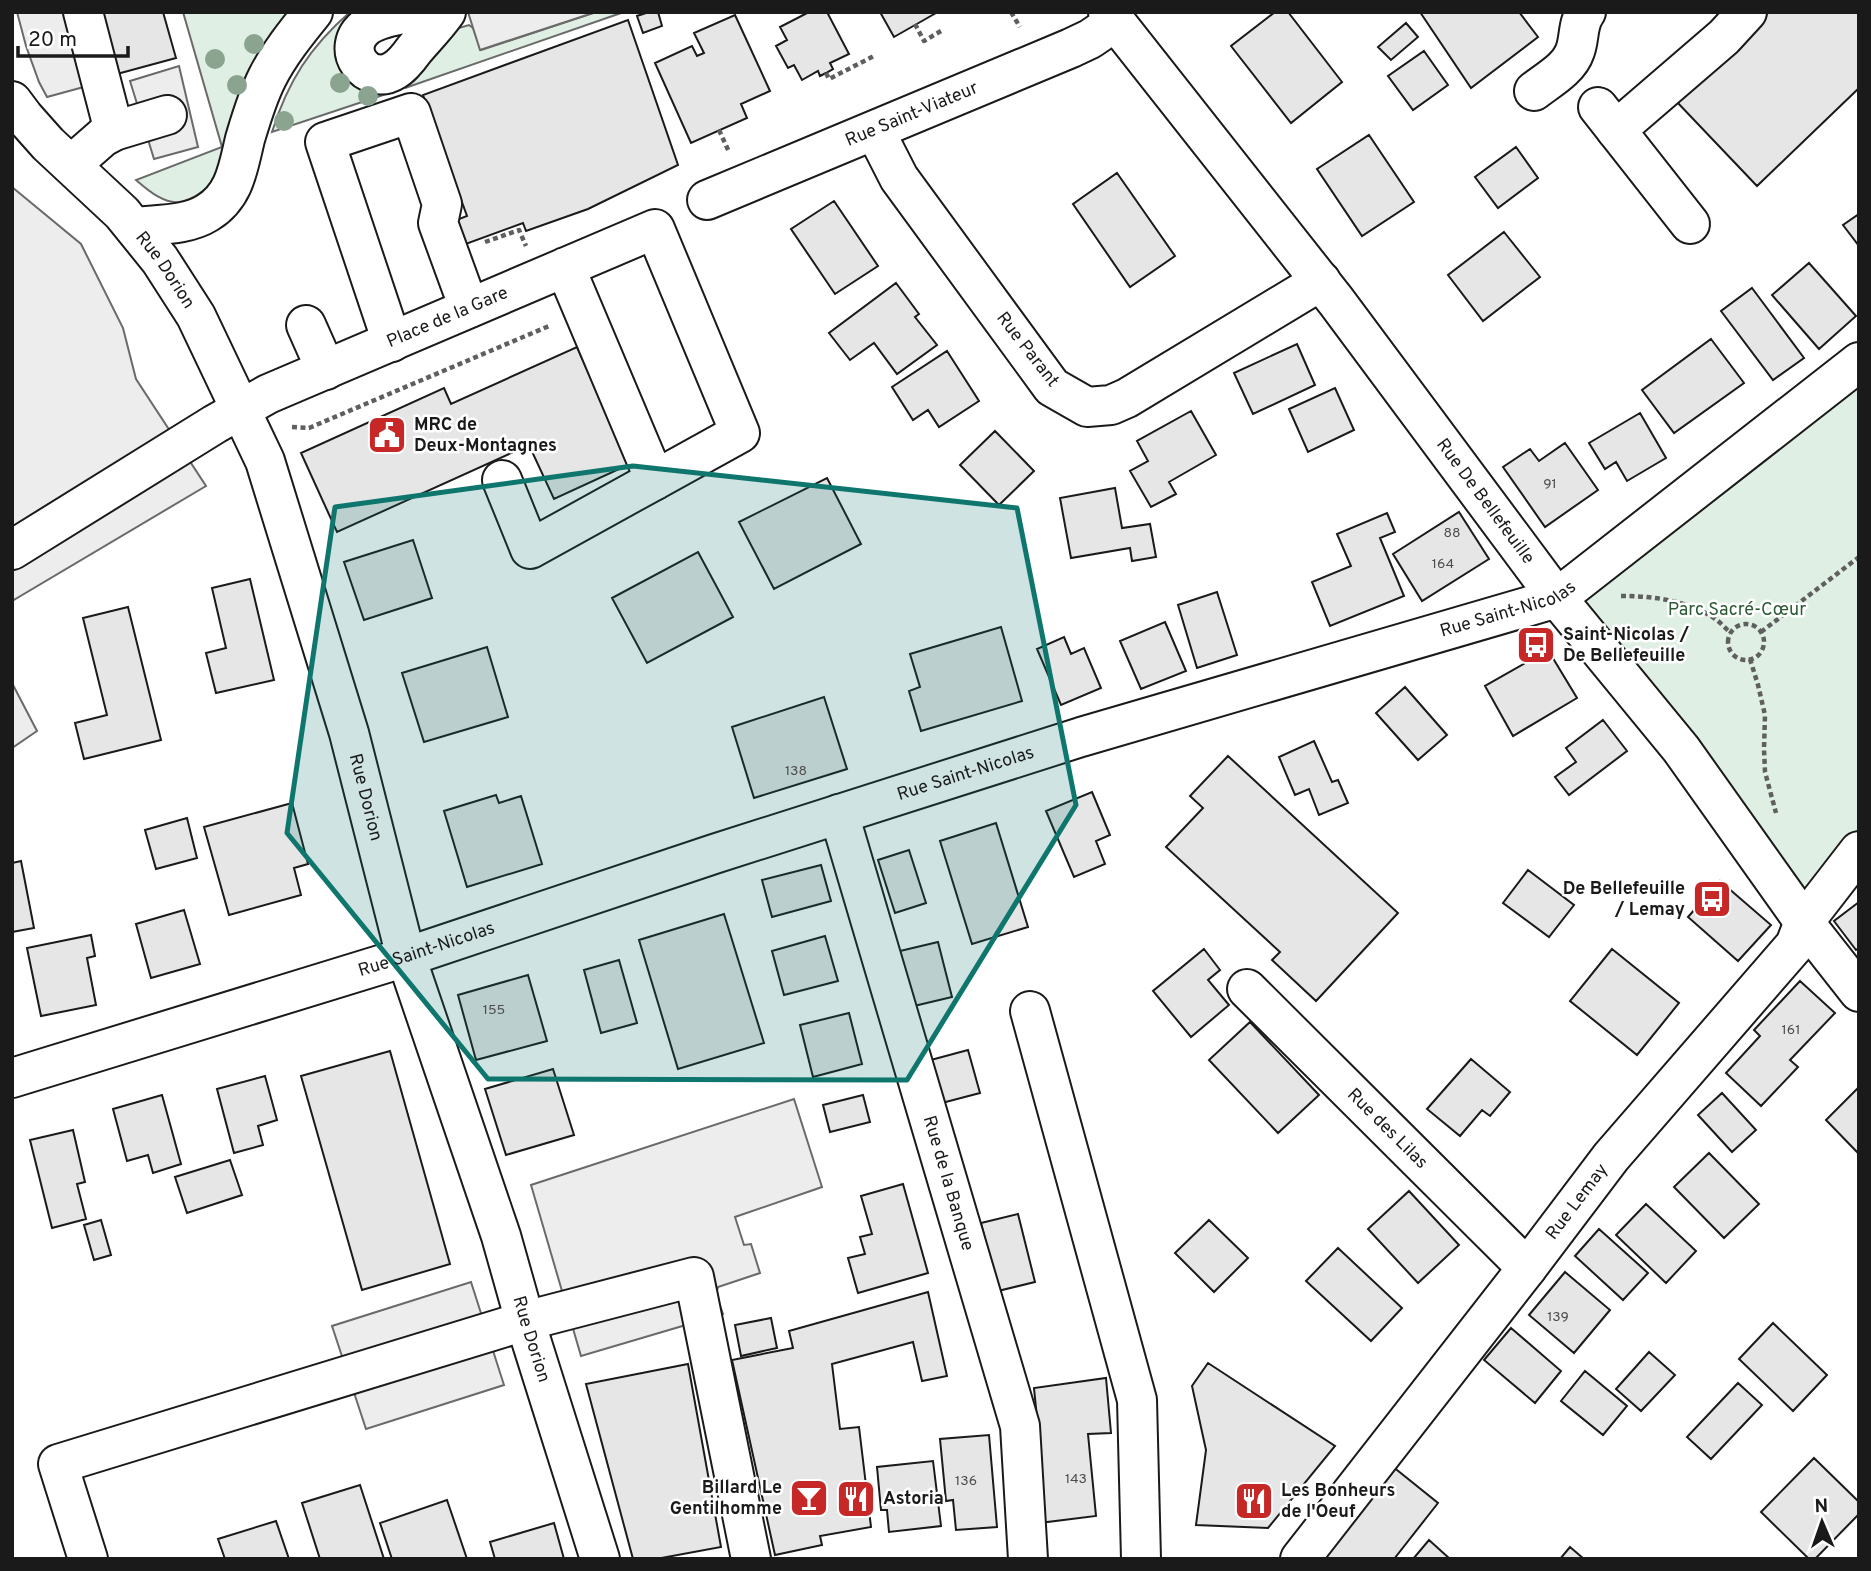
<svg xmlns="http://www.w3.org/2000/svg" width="1871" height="1571" viewBox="0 0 1871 1571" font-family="Overpass,sans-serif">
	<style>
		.green { fill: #e0efe3; stroke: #6a6a6a; stroke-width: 2 }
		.parking { fill: #ededed; stroke: #6a6a6a; stroke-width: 2 }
		.building { fill: #e6e6e6; stroke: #1a1a1a; stroke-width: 2 }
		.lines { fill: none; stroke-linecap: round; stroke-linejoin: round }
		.minor-casing { stroke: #1a1a1a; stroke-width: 42 }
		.path { stroke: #5f5f5f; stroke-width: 4.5; stroke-dasharray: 5 3.5; stroke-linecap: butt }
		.minor { stroke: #fff; stroke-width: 38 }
		.tree { fill: #8aa48f }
		.marked { fill: #0f766e; fill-opacity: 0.2; stroke: #0f766e; stroke-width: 5; stroke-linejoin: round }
		.labels { text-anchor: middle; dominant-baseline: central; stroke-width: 5; stroke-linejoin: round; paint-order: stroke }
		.number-label { font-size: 14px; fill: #4d4d4d }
		.street-label { font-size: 18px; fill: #1a1a1a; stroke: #fff }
		.poi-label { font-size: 18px; font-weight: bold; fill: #1a1a1a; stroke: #fff; text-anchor: start }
		.park-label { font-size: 18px; fill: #2b5a34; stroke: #fff }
	</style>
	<rect width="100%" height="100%" fill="#fff"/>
	<path class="green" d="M 183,12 L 292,12 L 217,180 C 183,209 170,210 136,180 L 222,147 Z
		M 350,12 L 354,12 L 340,30 L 337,42 L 368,91 L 383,95 L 272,132 C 288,81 310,47 350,12 Z
		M 596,12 L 624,12 L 405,88 L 415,80 L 455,29 L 469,25 L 473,28 L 481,50 Z
		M 1859,362 L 1859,851 L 1804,922 L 1557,598 Z"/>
	<path class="parking" d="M 17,12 L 83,12 L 102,82 L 47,97 L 39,82 L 26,46 Z
		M 468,12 L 596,12 L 480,50 Z
		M 179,66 L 198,147 L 154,159 L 130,81 Z
		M 12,187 L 81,244 L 123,328 L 136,379 L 206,486 L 12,601 Z
		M 12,683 L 37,731 L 12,748 Z
		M 794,1099 L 822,1187 L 735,1217 L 744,1245 L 751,1244 L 760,1273 L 718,1287 L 716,1294 L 723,1314 L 581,1356 L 531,1185 Z
		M 471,1282 L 504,1385 L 366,1429 L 332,1326 Z"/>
	<path class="building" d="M 101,12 L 163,12 L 176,58 L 117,74 Z
		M 649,12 L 658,12 L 662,26 L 643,33 L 637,16 Z
		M 809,12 L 827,12 L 849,54 L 830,63 L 833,69 L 826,73 L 820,76 L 818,71 L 802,80 L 794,65 L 788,68 L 776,46 L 787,40 L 780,27 Z
		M 880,12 L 936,12 L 936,13 L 894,37 Z
		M 1275,12 L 1288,12 L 1342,82 L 1291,123 L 1231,46 Z
		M 1420,12 L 1519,12 L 1538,37 L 1471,88 Z
		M 1769,12 L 1859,12 L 1859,88 L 1757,186 L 1676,101 Z
		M 735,15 L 770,91 L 741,104 L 747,118 L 691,143 L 655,63 L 692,46 L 697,56 L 704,53 L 694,33 Z
		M 628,20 L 678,165 L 588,209 L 526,231 L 523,223 L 463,245 L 454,221 L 467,216 L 423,95 Z
		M 1406,23 L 1418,37 L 1391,60 L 1378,47 Z
		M 1424,51 L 1448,85 L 1413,110 L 1388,76 Z
		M 1369,135 L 1414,202 L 1362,236 L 1317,169 Z
		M 1516,147 L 1538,178 L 1498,208 L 1475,177 Z
		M 1117,173 L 1175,256 L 1130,287 L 1073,204 Z
		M 834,201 L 878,266 L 835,294 L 791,229 Z
		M 1859,214 L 1859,246 L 1843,225 Z
		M 1504,232 L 1540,277 L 1483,321 L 1448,275 Z
		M 1809,263 L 1856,316 L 1819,349 L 1772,295 Z
		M 896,283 L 919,314 L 915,317 L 937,345 L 897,374 L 874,343 L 850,360 L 829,333 Z
		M 1752,288 L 1804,358 L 1773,380 L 1721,311 Z
		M 1711,339 L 1744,383 L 1674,433 L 1642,390 Z
		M 1297,344 L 1315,385 L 1253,414 L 1234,373 Z
		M 577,347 L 630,464 L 554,499 L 529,445 L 337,532 L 301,453 L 444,388 L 451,404 Z
		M 947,351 L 979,401 L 939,427 L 928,410 L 913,420 L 892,387 Z
		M 1335,388 L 1354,430 L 1308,452 L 1289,409 Z
		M 1191,411 L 1216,455 L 1169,482 L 1176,494 L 1151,507 L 1130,471 L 1148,461 L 1137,441 Z
		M 1640,413 L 1666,458 L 1627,481 L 1616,462 L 1605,469 L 1589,443 Z
		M 995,431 L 1034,471 L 999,505 L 960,465 Z
		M 1565,443 L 1598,490 L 1545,527 L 1503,467 L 1530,449 L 1539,461 Z
		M 827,478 L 861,544 L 774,589 L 739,522 Z
		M 1115,488 L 1122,528 L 1150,524 L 1156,557 L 1132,561 L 1130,548 L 1071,558 L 1060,498 Z
		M 1459,512 L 1489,559 L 1422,601 L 1393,554 Z
		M 1387,513 L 1395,532 L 1380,538 L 1404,596 L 1330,626 L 1312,582 L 1351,566 L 1337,534 Z
		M 413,540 L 432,598 L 364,620 L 344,562 Z
		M 698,552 L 733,617 L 647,663 L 612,598 Z
		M 250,579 L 274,680 L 216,693 L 206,653 L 226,648 L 212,588 Z
		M 1217,592 L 1237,655 L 1197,668 L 1178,605 Z
		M 128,607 L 161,740 L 84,759 L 75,723 L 107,715 L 83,618 Z
		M 1165,622 L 1186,671 L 1141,689 L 1120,641 Z
		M 1001,627 L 1022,701 L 921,731 L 909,691 L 920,687 L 910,654 Z
		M 1064,637 L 1071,654 L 1084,648 L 1101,688 L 1061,705 L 1037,649 Z
		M 487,647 L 508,717 L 424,742 L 402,673 Z
		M 1548,650 L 1577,698 L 1513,736 L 1485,686 Z
		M 1405,687 L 1447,735 L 1418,760 L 1376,713 Z
		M 824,697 L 847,769 L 754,798 L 732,727 Z
		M 1603,720 L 1627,751 L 1569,795 L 1555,777 L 1576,762 L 1566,748 Z
		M 1314,741 L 1332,782 L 1338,780 L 1348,803 L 1319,815 L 1309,789 L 1295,795 L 1279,757 Z
		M 1228,756 L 1398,913 L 1316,1001 L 1272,960 L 1280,952 L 1166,847 L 1203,808 L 1190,796 Z
		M 1092,792 L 1110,835 L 1096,841 L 1105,864 L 1074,877 L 1046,811 Z
		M 496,795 L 499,803 L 521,796 L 542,864 L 467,887 L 444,811 Z
		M 292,803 L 308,864 L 294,868 L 301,895 L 229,915 L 204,827 Z
		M 187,818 L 197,858 L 156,869 L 145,830 Z
		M 996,823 L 1028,927 L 972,944 L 940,841 Z
		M 909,850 L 926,903 L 895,913 L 878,860 Z
		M 21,861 L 34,928 L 12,932 L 12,863 Z
		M 821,865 L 831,901 L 772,917 L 762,880 Z
		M 1528,870 L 1574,905 L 1549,937 L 1503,903 Z
		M 1720,881 L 1771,925 L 1738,961 L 1688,917 Z
		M 1859,902 L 1859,948 L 1856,950 L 1834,921 Z
		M 184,910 L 200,964 L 151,978 L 136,924 Z
		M 724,914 L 764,1043 L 678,1069 L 639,940 Z
		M 91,935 L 95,956 L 87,958 L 96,1005 L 41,1016 L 27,948 Z
		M 825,936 L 838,981 L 784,995 L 772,951 Z
		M 938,942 L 952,997 L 914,1006 L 900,951 Z
		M 1204,949 L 1220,970 L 1208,980 L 1229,1005 L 1191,1037 L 1153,991 Z
		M 1612,949 L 1679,1003 L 1637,1055 L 1570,1001 Z
		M 619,960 L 637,1023 L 601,1033 L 584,970 Z
		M 528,975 L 547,1041 L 476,1060 L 458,995 Z
		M 1800,981 L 1835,1013 L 1790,1060 L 1798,1067 L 1761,1106 L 1726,1073 L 1760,1036 L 1754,1030 Z
		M 849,1013 L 862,1064 L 813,1077 L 800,1025 Z
		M 1250,1022 L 1319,1095 L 1278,1133 L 1209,1060 Z
		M 968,1050 L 980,1093 L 938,1104 L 927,1061 Z
		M 390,1051 L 450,1264 L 362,1290 L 301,1076 Z
		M 1471,1059 L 1510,1092 L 1490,1116 L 1482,1110 L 1460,1136 L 1427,1109 Z
		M 553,1069 L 574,1135 L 506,1155 L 485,1089 Z
		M 265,1076 L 277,1120 L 258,1126 L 263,1145 L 234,1153 L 217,1089 Z
		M 1859,1087 L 1859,1150 L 1857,1152 L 1826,1120 Z
		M 1722,1093 L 1756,1130 L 1732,1152 L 1698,1115 Z
		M 162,1095 L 181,1164 L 153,1173 L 148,1155 L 127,1161 L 113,1109 Z
		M 863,1095 L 870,1122 L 830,1132 L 823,1105 Z
		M 73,1130 L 85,1182 L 77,1184 L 86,1219 L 52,1228 L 30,1140 Z
		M 1709,1153 L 1759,1204 L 1724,1238 L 1674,1187 Z
		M 230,1160 L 242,1195 L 187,1213 L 175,1177 Z
		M 903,1184 L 928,1273 L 858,1293 L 848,1258 L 865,1254 L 860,1237 L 872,1234 L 861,1196 Z
		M 1409,1191 L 1459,1245 L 1418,1283 L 1368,1229 Z
		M 1646,1204 L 1696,1251 L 1666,1283 L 1616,1235 Z
		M 1018,1214 L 1035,1282 L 998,1291 L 981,1223 Z
		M 101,1220 L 111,1255 L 94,1260 L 84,1225 Z
		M 1209,1220 L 1248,1258 L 1214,1292 L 1175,1253 Z
		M 1599,1229 L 1648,1273 L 1623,1300 L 1575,1256 Z
		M 1338,1248 L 1402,1308 L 1371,1341 L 1306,1281 Z
		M 1565,1272 L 1610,1310 L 1574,1353 L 1529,1315 Z
		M 928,1292 L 947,1376 L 922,1381 L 913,1342 L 832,1364 L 840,1429 L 859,1427 L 871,1527 L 820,1536 L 822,1545 L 775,1555 L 732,1360 L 793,1348 L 789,1331 Z
		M 771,1318 L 777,1348 L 741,1356 L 735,1325 Z
		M 1773,1323 L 1827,1375 L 1793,1411 L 1739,1359 Z
		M 1511,1328 L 1561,1371 L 1535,1403 L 1484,1360 Z
		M 1649,1352 L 1675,1375 L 1641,1411 L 1616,1389 Z
		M 1208,1363 L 1335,1446 L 1268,1528 L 1196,1525 L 1206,1450 L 1192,1386 Z
		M 688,1364 L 721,1547 L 656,1559 L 633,1559 L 586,1384 Z
		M 1585,1371 L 1627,1406 L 1603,1435 L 1561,1401 Z
		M 1106,1378 L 1111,1433 L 1088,1434 L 1096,1516 L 1039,1523 L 1039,1438 L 1034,1388 Z
		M 1738,1383 L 1762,1405 L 1711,1459 L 1687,1437 Z
		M 989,1435 L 997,1527 L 956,1530 L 953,1500 L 946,1501 L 940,1439 Z
		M 1814,1458 L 1859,1502 L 1859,1514 L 1815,1559 L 1809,1559 L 1761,1512 Z
		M 933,1461 L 941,1526 L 889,1532 L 887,1510 L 881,1510 L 877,1467 Z
		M 1392,1466 L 1438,1503 L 1394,1559 L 1318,1559 Z
		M 360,1485 L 384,1559 L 320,1559 L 302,1503 Z
		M 447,1500 L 467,1559 L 392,1559 L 380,1523 Z
		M 276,1521 L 289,1559 L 225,1559 L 218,1539 Z
		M 554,1523 L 564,1559 L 495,1559 L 490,1542 Z
		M 1429,1540 L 1450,1559 L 1413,1559 Z
		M 1570,1547 L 1584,1559 L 1560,1559 Z"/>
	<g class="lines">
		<g class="minor-casing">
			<g id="minor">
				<path d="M 83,12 L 114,131"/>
				<path d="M 414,12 C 399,15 380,17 367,26 C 337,48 367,88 395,70 C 403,65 409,57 414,50 C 425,37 436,26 446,12"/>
				<path id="s1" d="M 1108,12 L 1336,301 L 1557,598 L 1681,749 L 1804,922 L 1859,992"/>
				<path d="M 1534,91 C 1548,80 1569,69 1575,51 C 1580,38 1577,24 1586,12"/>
				<path id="s2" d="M 12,101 L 24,117 L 48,144 L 122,213 L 160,260 L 196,316 L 265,461 L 349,733 L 406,957 L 501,1236 L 525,1321 L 600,1559"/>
				<path d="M 1598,107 L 1690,224"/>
				<path d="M 1616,130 L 1724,37 L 1747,12"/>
				<path d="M 875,131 L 899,178 L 1052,387 L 1087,407 L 1111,405 L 1127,398 L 1321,281"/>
				<path d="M 71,165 L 103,137 L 114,131 L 167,115"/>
				<path id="s3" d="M 707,200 L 1071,48 L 1090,39 L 1115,22"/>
				<path d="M 134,227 C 157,224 186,226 207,213 C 235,196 238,168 245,139 C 251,119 257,98 267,78 C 279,54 296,33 313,12"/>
				<path d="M 306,325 L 326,370"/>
				<path d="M 392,342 L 325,142 L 411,113 L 442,204 L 438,223 L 469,308"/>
				<path d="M 502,480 L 530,549 L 655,480"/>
				<path id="s4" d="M 12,550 L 215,424 L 268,394 L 655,229 L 740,433 L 655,480 L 565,267"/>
				<path id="s5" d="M 839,814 L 1020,1426 L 1028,1559"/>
				<path id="s6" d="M 1247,989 L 1527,1268"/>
				<path d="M 1030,1011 L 1137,1400 L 1141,1559"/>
				<path id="s7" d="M 12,1078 L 406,957 L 714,854 L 1081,737 L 1557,598 L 1859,362"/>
				<path d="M 88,1559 L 58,1464 L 525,1321 L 694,1277 L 751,1559"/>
				<path id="s8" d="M 1300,1559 L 1527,1268 L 1611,1157 L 1795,945 L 1804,922 L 1859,851"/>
			</g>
		</g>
		<path class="path" d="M 1011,12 L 1020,27
			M 915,24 L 924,41 L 941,31
			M 826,73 L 829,79 L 876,55
			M 719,130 L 729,152
			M 485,242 L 519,230 L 526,246
			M 292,427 L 309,428 L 549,326
			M 1621,596 C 1653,596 1686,600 1714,618 C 1720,622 1725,628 1731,633
			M1728 642a18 18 0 1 1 36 0a18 18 0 1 1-36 0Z
			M 1761,632 L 1859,557
			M 1750,659 L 1758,685 L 1765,715 L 1764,749 L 1765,772 L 1776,813"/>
		<use href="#minor" class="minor"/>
	</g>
	<g class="tree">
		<circle cx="254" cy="44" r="10"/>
		<circle cx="215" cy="59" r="10"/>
		<circle cx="340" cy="83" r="10"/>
		<circle cx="237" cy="85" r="10"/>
		<circle cx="368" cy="96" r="10"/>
		<circle cx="284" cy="121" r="10"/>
	</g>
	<path class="marked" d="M 633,466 L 1017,508 L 1076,805 L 907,1080 L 488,1079 L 287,833 L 335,507 Z"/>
	<defs>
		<g id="civic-square" transform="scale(2.0125)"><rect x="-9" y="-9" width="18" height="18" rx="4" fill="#c62828" stroke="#fff"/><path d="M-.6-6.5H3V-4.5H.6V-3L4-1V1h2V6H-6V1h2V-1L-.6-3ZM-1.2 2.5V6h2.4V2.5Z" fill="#fff"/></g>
		<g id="bus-square" transform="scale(2.0125)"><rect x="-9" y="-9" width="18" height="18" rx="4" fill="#c62828" stroke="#fff"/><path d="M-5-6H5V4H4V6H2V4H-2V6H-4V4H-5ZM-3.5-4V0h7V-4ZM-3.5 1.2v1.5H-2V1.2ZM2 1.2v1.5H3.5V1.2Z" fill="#fff"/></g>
		<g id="bar-square" transform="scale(2.0125)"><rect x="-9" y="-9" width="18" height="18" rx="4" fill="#c62828" stroke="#fff"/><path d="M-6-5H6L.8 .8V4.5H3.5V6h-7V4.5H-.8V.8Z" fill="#fff"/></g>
		<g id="restaurant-square" transform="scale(2.0125)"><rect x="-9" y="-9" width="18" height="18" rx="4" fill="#c62828" stroke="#fff"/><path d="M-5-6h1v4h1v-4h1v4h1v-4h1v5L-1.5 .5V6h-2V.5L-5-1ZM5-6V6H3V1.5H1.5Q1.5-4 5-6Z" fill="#fff"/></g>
	</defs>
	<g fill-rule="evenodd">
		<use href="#civic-square" x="387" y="435"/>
		<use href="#bus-square" x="1536" y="645"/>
		<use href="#bus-square" x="1712" y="899"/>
		<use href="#bar-square" x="809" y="1498"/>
		<use href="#restaurant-square" x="856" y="1499"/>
		<use href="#restaurant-square" x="1254" y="1501"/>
	</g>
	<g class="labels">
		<g class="number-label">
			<text x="1550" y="484">91</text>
			<text x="1452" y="533">88</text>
			<text x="1443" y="564">164</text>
			<text x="796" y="771">138</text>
			<text x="494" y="1010">155</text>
			<text x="1791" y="1030">161</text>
			<text x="1558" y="1317">139</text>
			<text x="1076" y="1479">143</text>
			<text x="966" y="1481">136</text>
		</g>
		<g class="street-label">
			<text stroke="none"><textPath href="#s3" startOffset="222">Rue Saint-Viateur</textPath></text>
			<text stroke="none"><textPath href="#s2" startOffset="229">Rue Dorion</textPath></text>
			<text stroke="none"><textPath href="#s4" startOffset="495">Place de la Gare</textPath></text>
			<text transform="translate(1027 350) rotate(52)">Rue Parant</text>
			<text stroke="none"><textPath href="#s1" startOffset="618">Rue De Bellefeuille</textPath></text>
			<text stroke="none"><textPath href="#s7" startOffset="1568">Rue Saint-Nicolas</textPath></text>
			<text stroke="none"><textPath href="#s7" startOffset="1001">Rue Saint-Nicolas</textPath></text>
			<text stroke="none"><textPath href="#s2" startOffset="796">Rue Dorion</textPath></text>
			<text stroke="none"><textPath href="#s7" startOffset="434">Rue Saint-Nicolas</textPath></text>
			<text stroke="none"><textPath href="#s6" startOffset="198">Rue des Lilas</textPath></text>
			<text stroke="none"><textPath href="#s5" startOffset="385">Rue de la Banque</textPath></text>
			<text stroke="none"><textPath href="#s8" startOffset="452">Rue Lemay</textPath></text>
			<text stroke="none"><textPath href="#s2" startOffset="1363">Rue Dorion</textPath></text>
		</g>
		<g class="poi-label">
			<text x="414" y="425">MRC de<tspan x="414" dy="21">Deux-Montagnes</tspan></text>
			<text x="1563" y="635">Saint-Nicolas /<tspan x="1563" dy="21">De Bellefeuille</tspan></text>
			<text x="1685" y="889" text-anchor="end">De Bellefeuille<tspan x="1685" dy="21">/ Lemay</tspan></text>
			<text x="782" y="1488" text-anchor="end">Billard Le<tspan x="782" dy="21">Gentilhomme</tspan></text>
			<text x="1281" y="1491">Les Bonheurs<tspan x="1281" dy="21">de l'Oeuf</tspan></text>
			<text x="883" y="1499">Astoria</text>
		</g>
		<g class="park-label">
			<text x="1737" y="610">Parc Sacré-Cœur</text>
		</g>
	</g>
	<rect width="1871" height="1571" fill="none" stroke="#1a1a1a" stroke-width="28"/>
	<g transform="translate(1822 1522) rotate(358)" stroke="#ffffff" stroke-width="5" paint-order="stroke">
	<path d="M0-5L12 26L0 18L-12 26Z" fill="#1a1a1a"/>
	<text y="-10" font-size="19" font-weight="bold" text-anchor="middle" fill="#1a1a1a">N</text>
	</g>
	<path d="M18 46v10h110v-10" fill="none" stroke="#1a1a1a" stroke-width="3.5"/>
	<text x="28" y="46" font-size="21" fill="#1a1a1a" stroke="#ffffff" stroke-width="5" paint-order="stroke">20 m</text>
</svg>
